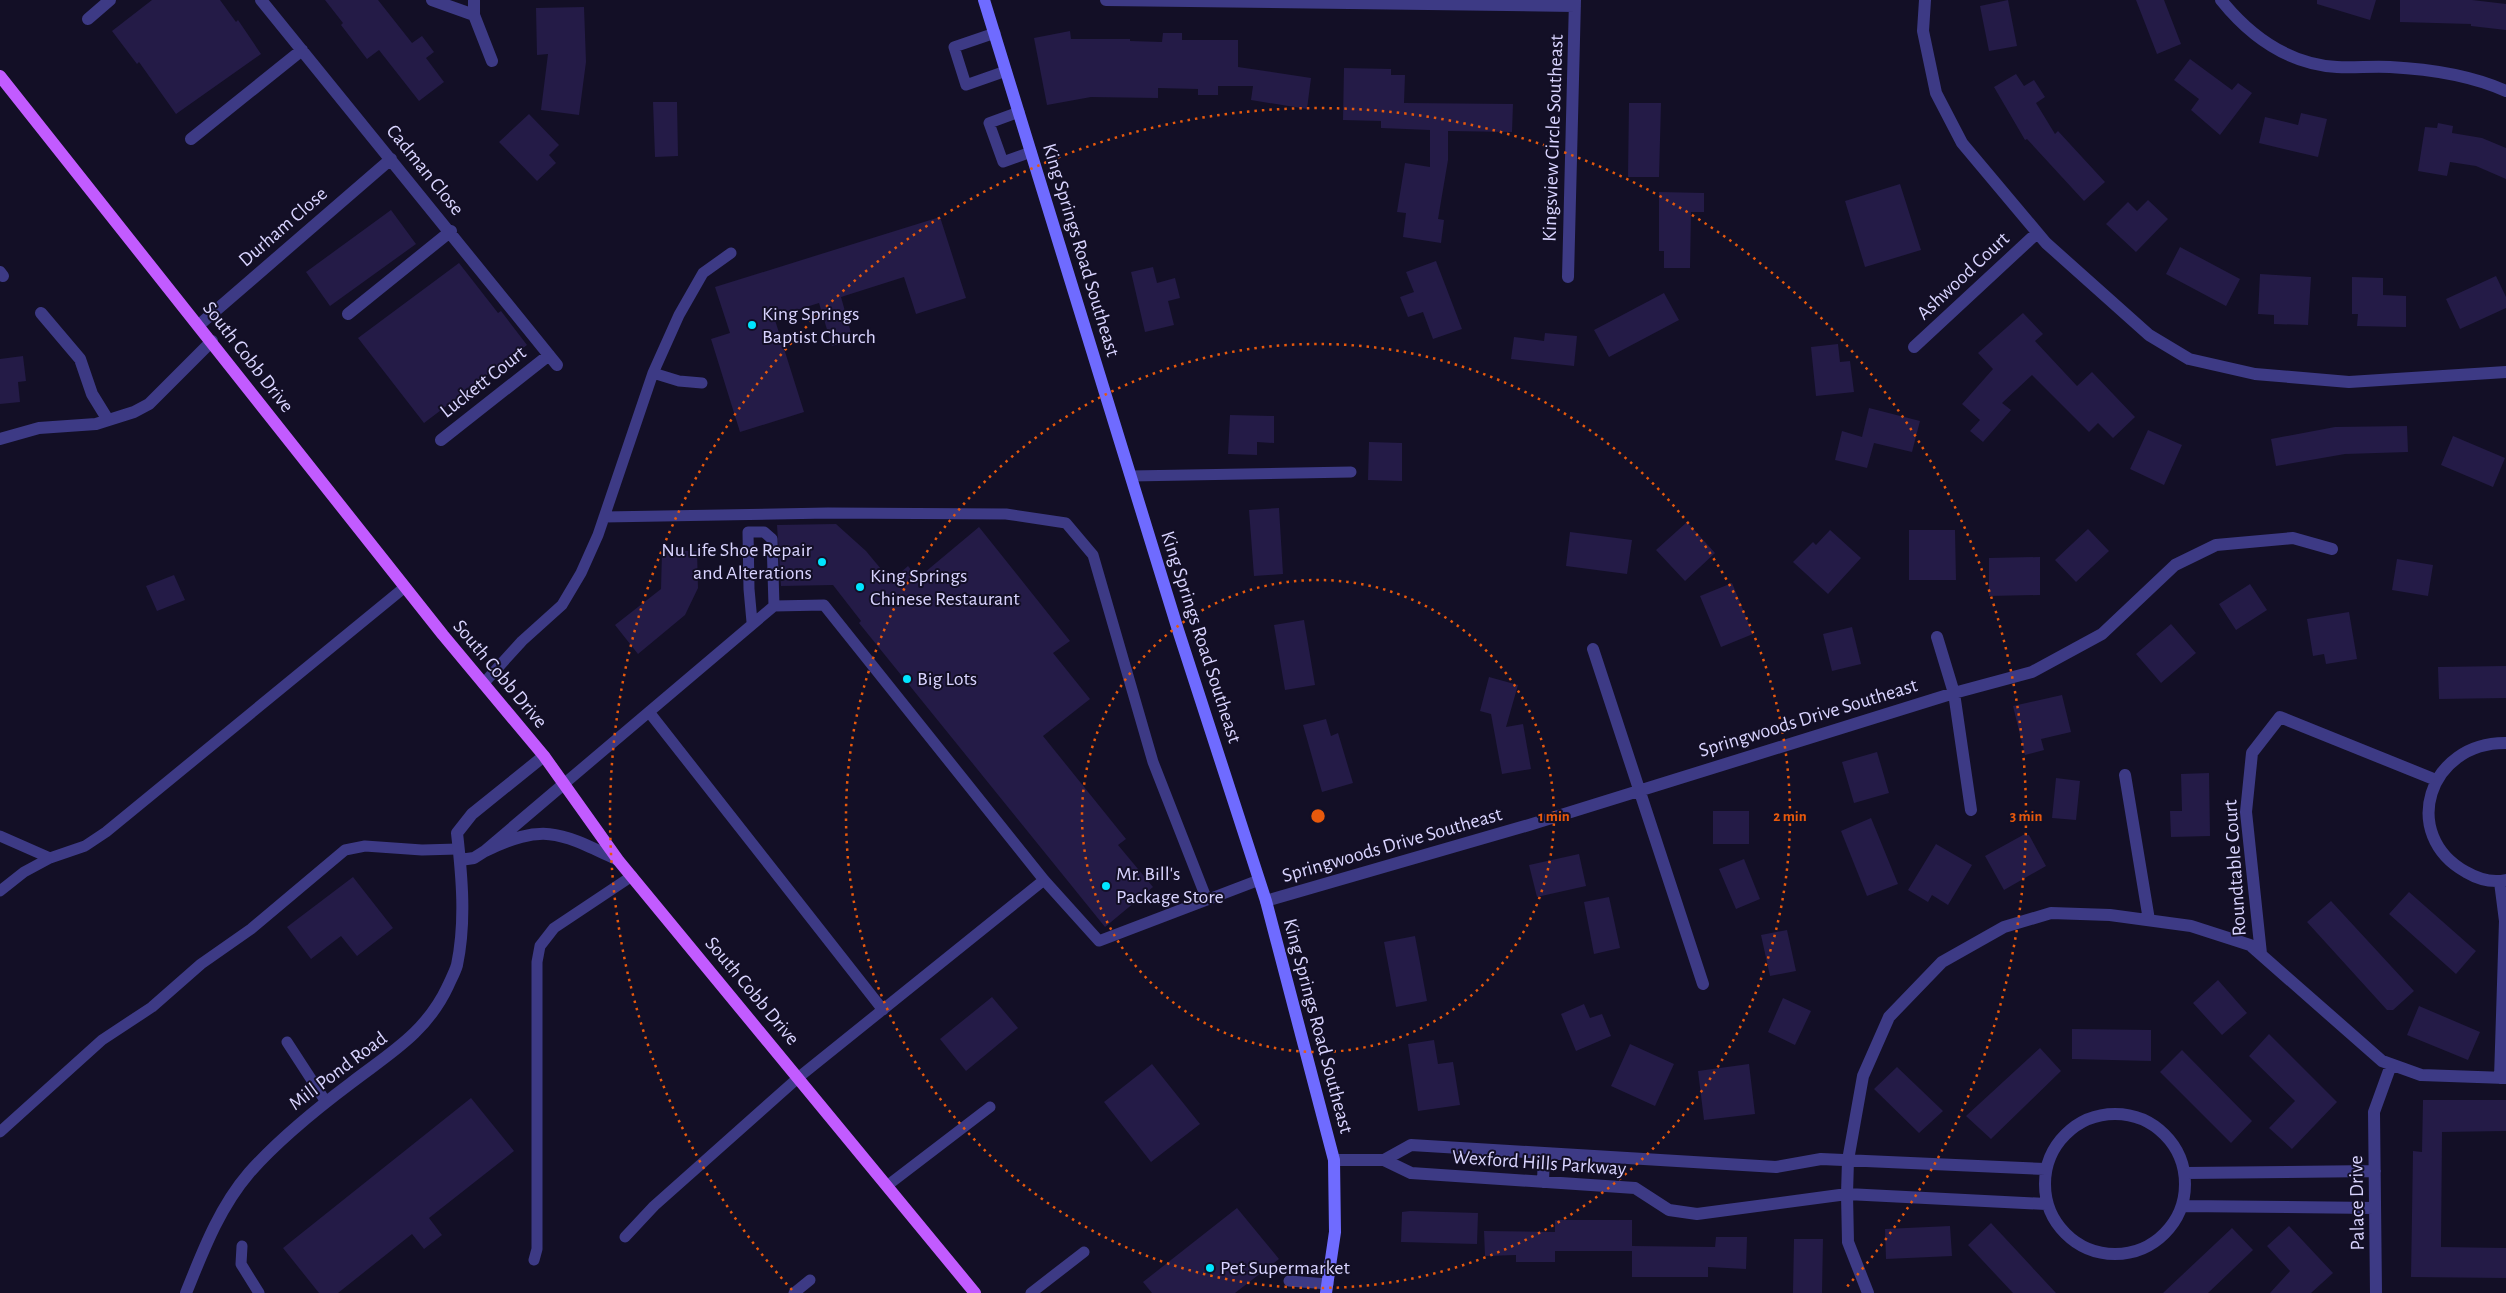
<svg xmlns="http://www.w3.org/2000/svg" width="2506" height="1293" viewBox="0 0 2506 1293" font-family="'Alegreya Sans',sans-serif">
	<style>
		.building { fill: #241b47 }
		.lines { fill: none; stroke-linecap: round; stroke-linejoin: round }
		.lane { stroke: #3d3a85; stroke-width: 11 }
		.street { stroke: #3d3a85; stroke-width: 12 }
		.secondary { stroke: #6f6bff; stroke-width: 12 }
		.primary { stroke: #c25bff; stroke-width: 12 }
		.ring { fill: none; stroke: #e8590c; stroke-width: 2.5; stroke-dasharray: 2.5 5 }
		.poi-dot { fill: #00e5ff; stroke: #130f26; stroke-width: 2 }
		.labels { text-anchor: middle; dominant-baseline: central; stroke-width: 4; stroke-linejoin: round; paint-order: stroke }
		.street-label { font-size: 20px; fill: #d9d4ff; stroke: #130f26 }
		.poi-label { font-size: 20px; fill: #d9d4ff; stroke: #130f26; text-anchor: start }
		.centre { fill: #e8590c; stroke: #130f26; stroke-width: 2.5 }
		.ring-label { font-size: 15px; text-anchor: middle; font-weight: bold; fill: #e8590c; stroke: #130f26; stroke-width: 4; stroke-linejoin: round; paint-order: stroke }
	</style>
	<rect width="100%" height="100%" fill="#130f26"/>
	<path class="building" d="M 152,0 L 220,0 L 236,22 L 238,20 L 261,54 L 176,114 L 139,62 L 137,64 L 112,31 Z
		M 325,0 L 378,0 L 412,43 L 422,36 L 434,52 L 426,58 L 444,82 L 419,101 L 379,50 L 367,59 L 341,25 L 343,23 Z
		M 2008,0 L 2017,46 L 1989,51 L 1980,6 Z
		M 2136,0 L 2164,0 L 2181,44 L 2157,54 Z
		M 2317,0 L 2376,0 L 2370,20 L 2317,4 Z
		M 2400,0 L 2472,0 L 2506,4 L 2506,30 L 2471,26 L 2471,24 L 2400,22 Z
		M 584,7 L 586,62 L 579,115 L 541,110 L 548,54 L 537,55 L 536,8 Z
		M 1070,31 L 1071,39 L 1130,39 L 1130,41 L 1162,42 L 1163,33 L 1182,33 L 1182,40 L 1238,40 L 1238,67 L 1311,78 L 1307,109 L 1251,100 L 1253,86 L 1218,86 L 1218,95 L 1198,95 L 1198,89 L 1158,88 L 1158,98 L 1091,97 L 1047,105 L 1034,38 Z
		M 2190,59 L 2232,90 L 2238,83 L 2252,93 L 2220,135 L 2191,110 L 2199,99 L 2174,80 Z
		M 1344,68 L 1391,69 L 1391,75 L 1405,75 L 1404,103 L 1513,104 L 1512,132 L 1448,131 L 1448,160 L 1438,219 L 1444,220 L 1441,243 L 1403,237 L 1406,213 L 1397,212 L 1405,163 L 1430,167 L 1430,130 L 1381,128 L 1381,121 L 1343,120 Z
		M 2016,74 L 2024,86 L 2034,80 L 2045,97 L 2036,103 L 2055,134 L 2058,131 L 2105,182 L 2084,201 L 2027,139 L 2025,140 L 1994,87 Z
		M 653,102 L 677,102 L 678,156 L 655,157 Z
		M 1629,103 L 1661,103 L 1659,177 L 1628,177 Z
		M 2301,113 L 2327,119 L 2318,157 L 2259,143 L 2265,117 L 2298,125 Z
		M 529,114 L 559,145 L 549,155 L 556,163 L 537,181 L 499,142 Z
		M 2438,123 L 2453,126 L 2452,133 L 2482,138 L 2506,148 L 2506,179 L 2476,166 L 2450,162 L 2447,176 L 2418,171 L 2425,127 L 2437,128 Z
		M 1900,184 L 1921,250 L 1865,267 L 1845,201 Z
		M 1659,192 L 1704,193 L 1704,212 L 1691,212 L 1690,268 L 1664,268 L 1664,251 L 1659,251 Z
		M 2148,200 L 2168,219 L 2136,252 L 2106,224 L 2128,202 L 2137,211 Z
		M 391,210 L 416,244 L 330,306 L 306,272 Z
		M 940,217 L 966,298 L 916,314 L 904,277 L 841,297 L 853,340 L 832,346 L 819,303 L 774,317 L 804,412 L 740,432 L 711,339 L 730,333 L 715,287 Z
		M 2180,247 L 2240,279 L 2226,306 L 2166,274 Z
		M 1436,261 L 1462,329 L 1433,339 L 1423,312 L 1408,317 L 1400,297 L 1414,292 L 1406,272 Z
		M 459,263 L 498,313 L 501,311 L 527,345 L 424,423 L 358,338 Z
		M 1153,267 L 1157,283 L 1175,278 L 1180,298 L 1168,301 L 1174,325 L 1145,332 L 1131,272 Z
		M 2260,274 L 2311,277 L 2308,325 L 2274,324 L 2274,315 L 2258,314 Z
		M 2496,276 L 2506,297 L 2506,308 L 2460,329 L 2446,299 Z
		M 2352,277 L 2383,278 L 2383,295 L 2406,296 L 2406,327 L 2357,326 L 2358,314 L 2352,314 Z
		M 1664,293 L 1679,320 L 1609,357 L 1594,330 Z
		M 2023,313 L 2043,334 L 2035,341 L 2077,386 L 2092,372 L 2135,417 L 2113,438 L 2098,423 L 2089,432 L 2032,375 L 2002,403 L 2011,410 L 1983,442 L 1970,431 L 1980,420 L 1962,404 L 1993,369 L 1978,353 Z
		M 1545,333 L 1577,336 L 1574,366 L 1511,359 L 1514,337 L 1544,341 Z
		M 1838,344 L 1840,362 L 1850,361 L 1854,392 L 1816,396 L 1811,347 Z
		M 23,356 L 26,381 L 18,382 L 20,402 L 0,404 L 0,359 Z
		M 1869,408 L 1920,421 L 1912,452 L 1874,443 L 1867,468 L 1835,460 L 1842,431 L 1862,437 Z
		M 1230,415 L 1274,416 L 1274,443 L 1257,442 L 1257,455 L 1228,454 Z
		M 2407,426 L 2408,452 L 2345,454 L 2276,466 L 2271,439 L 2335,427 Z
		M 2148,430 L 2182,445 L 2164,485 L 2130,469 Z
		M 2453,436 L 2505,458 L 2493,487 L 2441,465 Z
		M 1369,442 L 1402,443 L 1402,481 L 1368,480 Z
		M 1279,508 L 1283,574 L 1254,576 L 1249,510 Z
		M 1687,522 L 1715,553 L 1685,581 L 1656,550 Z
		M 836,524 L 866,551 L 891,581 L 908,566 L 918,578 L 979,527 L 1070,641 L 1053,653 L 1090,699 L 1043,736 L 1126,839 L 1118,845 L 1153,887 L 1105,927 L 859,623 L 861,621 L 833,585 L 781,586 L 777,525 Z
		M 2088,529 L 2109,551 L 2076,582 L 2055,560 Z
		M 1830,530 L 1861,558 L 1828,594 L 1793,562 L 1813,542 L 1816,545 Z
		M 1909,530 L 1955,530 L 1956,580 L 1909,580 Z
		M 1570,532 L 1632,540 L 1627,574 L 1566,566 Z
		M 662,551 L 697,551 L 698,588 L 685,615 L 638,654 L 615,625 L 661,589 Z
		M 2040,557 L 2040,595 L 1989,596 L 1989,558 Z
		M 2397,559 L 2433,565 L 2428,596 L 2392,590 Z
		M 174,575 L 185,600 L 157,611 L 146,586 Z
		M 1732,583 L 1753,634 L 1721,647 L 1700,596 Z
		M 2250,584 L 2267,610 L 2236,630 L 2219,604 Z
		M 2349,612 L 2357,659 L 2326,664 L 2324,654 L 2313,656 L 2307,619 Z
		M 1304,620 L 1315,685 L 1285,690 L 1274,625 Z
		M 2171,624 L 2196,653 L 2161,683 L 2136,654 Z
		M 1852,627 L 1861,664 L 1832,671 L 1823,634 Z
		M 2506,666 L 2506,698 L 2439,699 L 2438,667 Z
		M 1489,677 L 1518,685 L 1506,727 L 1523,724 L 1531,769 L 1502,774 L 1491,714 L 1480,711 Z
		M 2062,695 L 2071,732 L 2041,739 L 2044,750 L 2025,755 L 2013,706 Z
		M 1326,719 L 1331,736 L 1338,733 L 1353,783 L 1322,792 L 1303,725 Z
		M 1877,752 L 1889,793 L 1854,803 L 1842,762 Z
		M 2209,773 L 2210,836 L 2171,837 L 2170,811 L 2182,811 L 2181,774 Z
		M 2056,778 L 2080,781 L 2076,820 L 2052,818 Z
		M 1713,811 L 1749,811 L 1749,844 L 1713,844 Z
		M 1871,818 L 1898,884 L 1867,896 L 1841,831 Z
		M 2023,835 L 2029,835 L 2046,866 L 2004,890 L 1985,856 Z
		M 1936,844 L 1972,865 L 1948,905 L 1932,895 L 1928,902 L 1908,890 Z
		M 1579,854 L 1586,886 L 1537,897 L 1529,865 Z
		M 1744,859 L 1760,899 L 1736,909 L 1719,869 Z
		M 353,877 L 393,928 L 357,956 L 341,936 L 311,959 L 287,927 Z
		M 2409,892 L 2476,951 L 2456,974 L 2389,914 Z
		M 1609,897 L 1620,948 L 1594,954 L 1584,902 Z
		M 2331,901 L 2414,991 L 2393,1010 L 2387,1010 L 2307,922 Z
		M 1787,930 L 1796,971 L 1770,976 L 1761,935 Z
		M 1415,936 L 1427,1001 L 1396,1007 L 1384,942 Z
		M 2218,980 L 2247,1013 L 2222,1035 L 2193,1003 Z
		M 992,997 L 1018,1028 L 966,1071 L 940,1039 Z
		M 1783,998 L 1811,1011 L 1795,1045 L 1768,1032 Z
		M 1584,1004 L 1590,1018 L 1602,1014 L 1611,1036 L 1576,1051 L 1561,1014 Z
		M 2419,1006 L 2480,1032 L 2468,1060 L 2407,1035 Z
		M 2072,1029 L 2151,1030 L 2151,1061 L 2072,1059 Z
		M 2269,1034 L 2337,1102 L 2292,1149 L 2269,1128 L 2295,1101 L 2249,1056 Z
		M 1434,1040 L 1438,1064 L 1453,1062 L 1460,1105 L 1418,1111 L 1408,1044 Z
		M 1630,1044 L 1674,1064 L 1655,1106 L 1611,1086 Z
		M 2040,1048 L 2061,1071 L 1991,1139 L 1966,1116 Z
		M 2182,1050 L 2252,1121 L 2231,1143 L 2160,1072 Z
		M 1152,1064 L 1200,1124 L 1151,1162 L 1104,1102 Z
		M 1749,1064 L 1755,1114 L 1704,1120 L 1698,1071 Z
		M 1897,1067 L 1943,1111 L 1919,1133 L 1874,1089 Z
		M 471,1098 L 514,1151 L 429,1218 L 442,1235 L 424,1249 L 412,1234 L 338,1293 L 319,1293 L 283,1248 Z
		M 2423,1100 L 2506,1100 L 2506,1131 L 2442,1132 L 2441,1247 L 2506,1248 L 2506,1278 L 2411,1277 L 2413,1151 L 2422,1152 Z
		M 1237,1208 L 1279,1259 L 1235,1293 L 1152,1293 L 1143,1282 Z
		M 1410,1211 L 1478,1213 L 1477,1244 L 1401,1242 L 1402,1212 Z
		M 1555,1220 L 1632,1220 L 1632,1246 L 1715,1247 L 1716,1237 L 1747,1237 L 1746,1269 L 1708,1267 L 1708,1277 L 1632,1277 L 1632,1251 L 1555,1251 L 1555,1262 L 1516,1262 L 1516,1255 L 1485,1256 L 1484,1231 L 1555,1232 Z
		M 1991,1223 L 2056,1293 L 2013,1293 L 1968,1245 Z
		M 1950,1226 L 1952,1256 L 1886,1259 L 1885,1229 Z
		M 2289,1226 L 2333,1273 L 2311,1293 L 2270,1293 L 2290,1271 L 2267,1246 Z
		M 2232,1228 L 2253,1250 L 2208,1293 L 2163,1293 Z
		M 1794,1239 L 1823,1239 L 1822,1293 L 1793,1293 Z"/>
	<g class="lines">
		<path class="lane" d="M 995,33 L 954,47 L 966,85 L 1006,71
			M 1019,112 L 989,123 L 1003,162 L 1031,152
			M 653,373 L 679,381 L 702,383
			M 1131,476 L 1351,472
			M 604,517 L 828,513 L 1006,514 L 1066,523 L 1093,555 L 1153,762 L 1207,900
			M 752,622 L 749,589 L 748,532 L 764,532 L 772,539 L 774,606
			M 483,684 L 522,641 L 562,605 L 581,573 L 598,535 L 653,373 L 679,315 L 703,273 L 731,253
			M 649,712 L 883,1010
			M 565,783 L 774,606 L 824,605 L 1044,880 L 1099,941 L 1259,880
			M 0,836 L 50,858
			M 0,891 L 24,872 L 50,858 L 85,846 L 106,832 L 405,587
			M 287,1042 L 326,1102
			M 0,1132 L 102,1040 L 152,1007 L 201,964 L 251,929 L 345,850 L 365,846 L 422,850 L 458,849
			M 888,1185 L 990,1107
			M 625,1237 L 654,1206 L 799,1077 L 1044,880
			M 242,1246 L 241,1264 L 259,1293
			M 534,1260 L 537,1249 L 537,962 L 540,946 L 554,928 L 632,876
			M 1289,1281 L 1328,1284
			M 794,1293 L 810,1280
			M 1031,1293 L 1084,1252"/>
		<path class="street" d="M 261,0 L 557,365
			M 432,0 L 474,15
			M 474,0 L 474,15 L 492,61
			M 1106,0 L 1575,6
			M 1925,0 L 1923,31 L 1936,93 L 1962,143 L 2046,243 L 2149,335 L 2189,359 L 2255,374 L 2349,382 L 2506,372
			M 2221,0 C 2250,36 2288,64 2337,67 C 2354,68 2372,66 2390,67 C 2429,69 2470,75 2506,91
			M 88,19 L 110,0
			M 191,139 L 302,50
			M 0,272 L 3,276
			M 1568,277 L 1575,0
			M 41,313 L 80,359 L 92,394 L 108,420
			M 348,314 L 451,231
			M 199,325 L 391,159
			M 1914,347 L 2037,233
			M 0,439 L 39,428 L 96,424 L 134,412 L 149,404 L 212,341
			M 441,440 L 549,355
			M 1937,637 L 1954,693 L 1971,810
			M 1593,649 L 1703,984
			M 2506,743 C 2428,742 2399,835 2466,872 C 2478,879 2492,883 2506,880
			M 2125,775 L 2149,920
			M 485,851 C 545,822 561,833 618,860
			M 460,860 L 474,858 L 485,851 L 565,783
			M 2500,882 L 2505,921 L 2500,1078
			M 1266,901 L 1529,825 L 1954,693 L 2032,672 L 2102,634 L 2175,565 L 2216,545 L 2293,538 L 2332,549
			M 2261,954 L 2246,812 L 2252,753 L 2280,717 L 2436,780
			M2045 1184a70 70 0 1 1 140 0a70 70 0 1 1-140 0Z
			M 1334,1160 L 1384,1160 L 1411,1173 L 1635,1188 L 1669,1210 L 1697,1214 L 1847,1194 L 2046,1204
			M 1384,1160 L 1411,1145 L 1776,1167 L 1821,1159 L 2045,1169
			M 2185,1173 L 2375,1171
			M 1543,1182 L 1544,1153
			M 2182,1206 L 2375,1208
			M 186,1293 C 203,1251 219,1208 249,1173 C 279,1139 315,1110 351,1083 C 390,1053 426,1033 448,986 C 451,979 455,972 457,965 C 466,922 462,877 457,833 L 472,814 L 544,756
			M 1868,1293 L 1848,1242 L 1847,1194 L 1848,1160 L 1863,1076 L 1889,1017 L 1942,962 L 2004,927 L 2051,913 L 2110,915 L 2191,926 L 2250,945 L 2382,1061 L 2421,1075 L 2506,1078
			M 2376,1293 L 2374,1112 L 2391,1065"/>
		<path class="secondary" d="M 984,0 L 1178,630 L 1266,901 L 1334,1160 L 1335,1232 L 1326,1293"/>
		<path class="primary" d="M 0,76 L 443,635 L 544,756 L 618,860 L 975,1293"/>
	</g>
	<g class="ring">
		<circle cx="1318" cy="816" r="236"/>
		<circle cx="1318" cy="816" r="472"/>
		<path d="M792 1290A708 708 0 1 1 1844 1290"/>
	</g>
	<g class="poi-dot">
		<circle cx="752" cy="325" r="5"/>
		<circle cx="822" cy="562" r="5"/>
		<circle cx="860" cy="587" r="5"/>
		<circle cx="907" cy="679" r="5"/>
		<circle cx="1106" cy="886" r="5"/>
		<circle cx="1210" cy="1268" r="5"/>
	</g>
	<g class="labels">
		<g class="street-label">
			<text transform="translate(1553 138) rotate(-88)">Kingsview Circle Southeast</text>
			<text transform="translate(425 170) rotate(51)">Cadman Close</text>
			<text transform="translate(283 227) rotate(-41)">Durham Close</text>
			<text transform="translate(1081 250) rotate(73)">King Springs Road Southeast</text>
			<text transform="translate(1963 276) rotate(-43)">Ashwood Court</text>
			<text transform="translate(248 357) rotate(52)">South Cobb Drive</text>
			<text transform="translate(483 382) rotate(-38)">Luckett Court</text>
			<text transform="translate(1201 637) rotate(72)">King Springs Road Southeast</text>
			<text transform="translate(500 674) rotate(50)">South Cobb Drive</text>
			<text transform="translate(1808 718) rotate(-17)">Springwoods Drive Southeast</text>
			<text transform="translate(1392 845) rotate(-16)">Springwoods Drive Southeast</text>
			<text transform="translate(2235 868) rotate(-94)">Roundtable Court</text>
			<text transform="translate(752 991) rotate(50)">South Cobb Drive</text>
			<text transform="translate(1318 1026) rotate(75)">King Springs Road Southeast</text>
			<text transform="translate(338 1071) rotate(-37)">Mill Pond Road</text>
			<text transform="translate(1539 1163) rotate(4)">Wexford Hills Parkway</text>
			<text transform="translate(2357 1203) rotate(-91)">Palace Drive</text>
		</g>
		<g class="poi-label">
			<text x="762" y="314">King Springs<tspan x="762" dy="23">Baptist Church</tspan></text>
			<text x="812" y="550" text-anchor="end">Nu Life Shoe Repair<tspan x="812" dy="23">and Alterations</tspan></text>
			<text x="870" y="576">King Springs<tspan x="870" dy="23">Chinese Restaurant</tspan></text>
			<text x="917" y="679">Big Lots</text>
			<text x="1116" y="874">Mr. Bill's<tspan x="1116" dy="23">Package Store</tspan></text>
			<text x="1220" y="1268">Pet Supermarket</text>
		</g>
	</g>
	<circle cx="1318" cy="816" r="8" class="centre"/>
	<g class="ring-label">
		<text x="1554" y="821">1 min</text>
		<text x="1790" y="821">2 min</text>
		<text x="2026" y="821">3 min</text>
	</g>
</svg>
